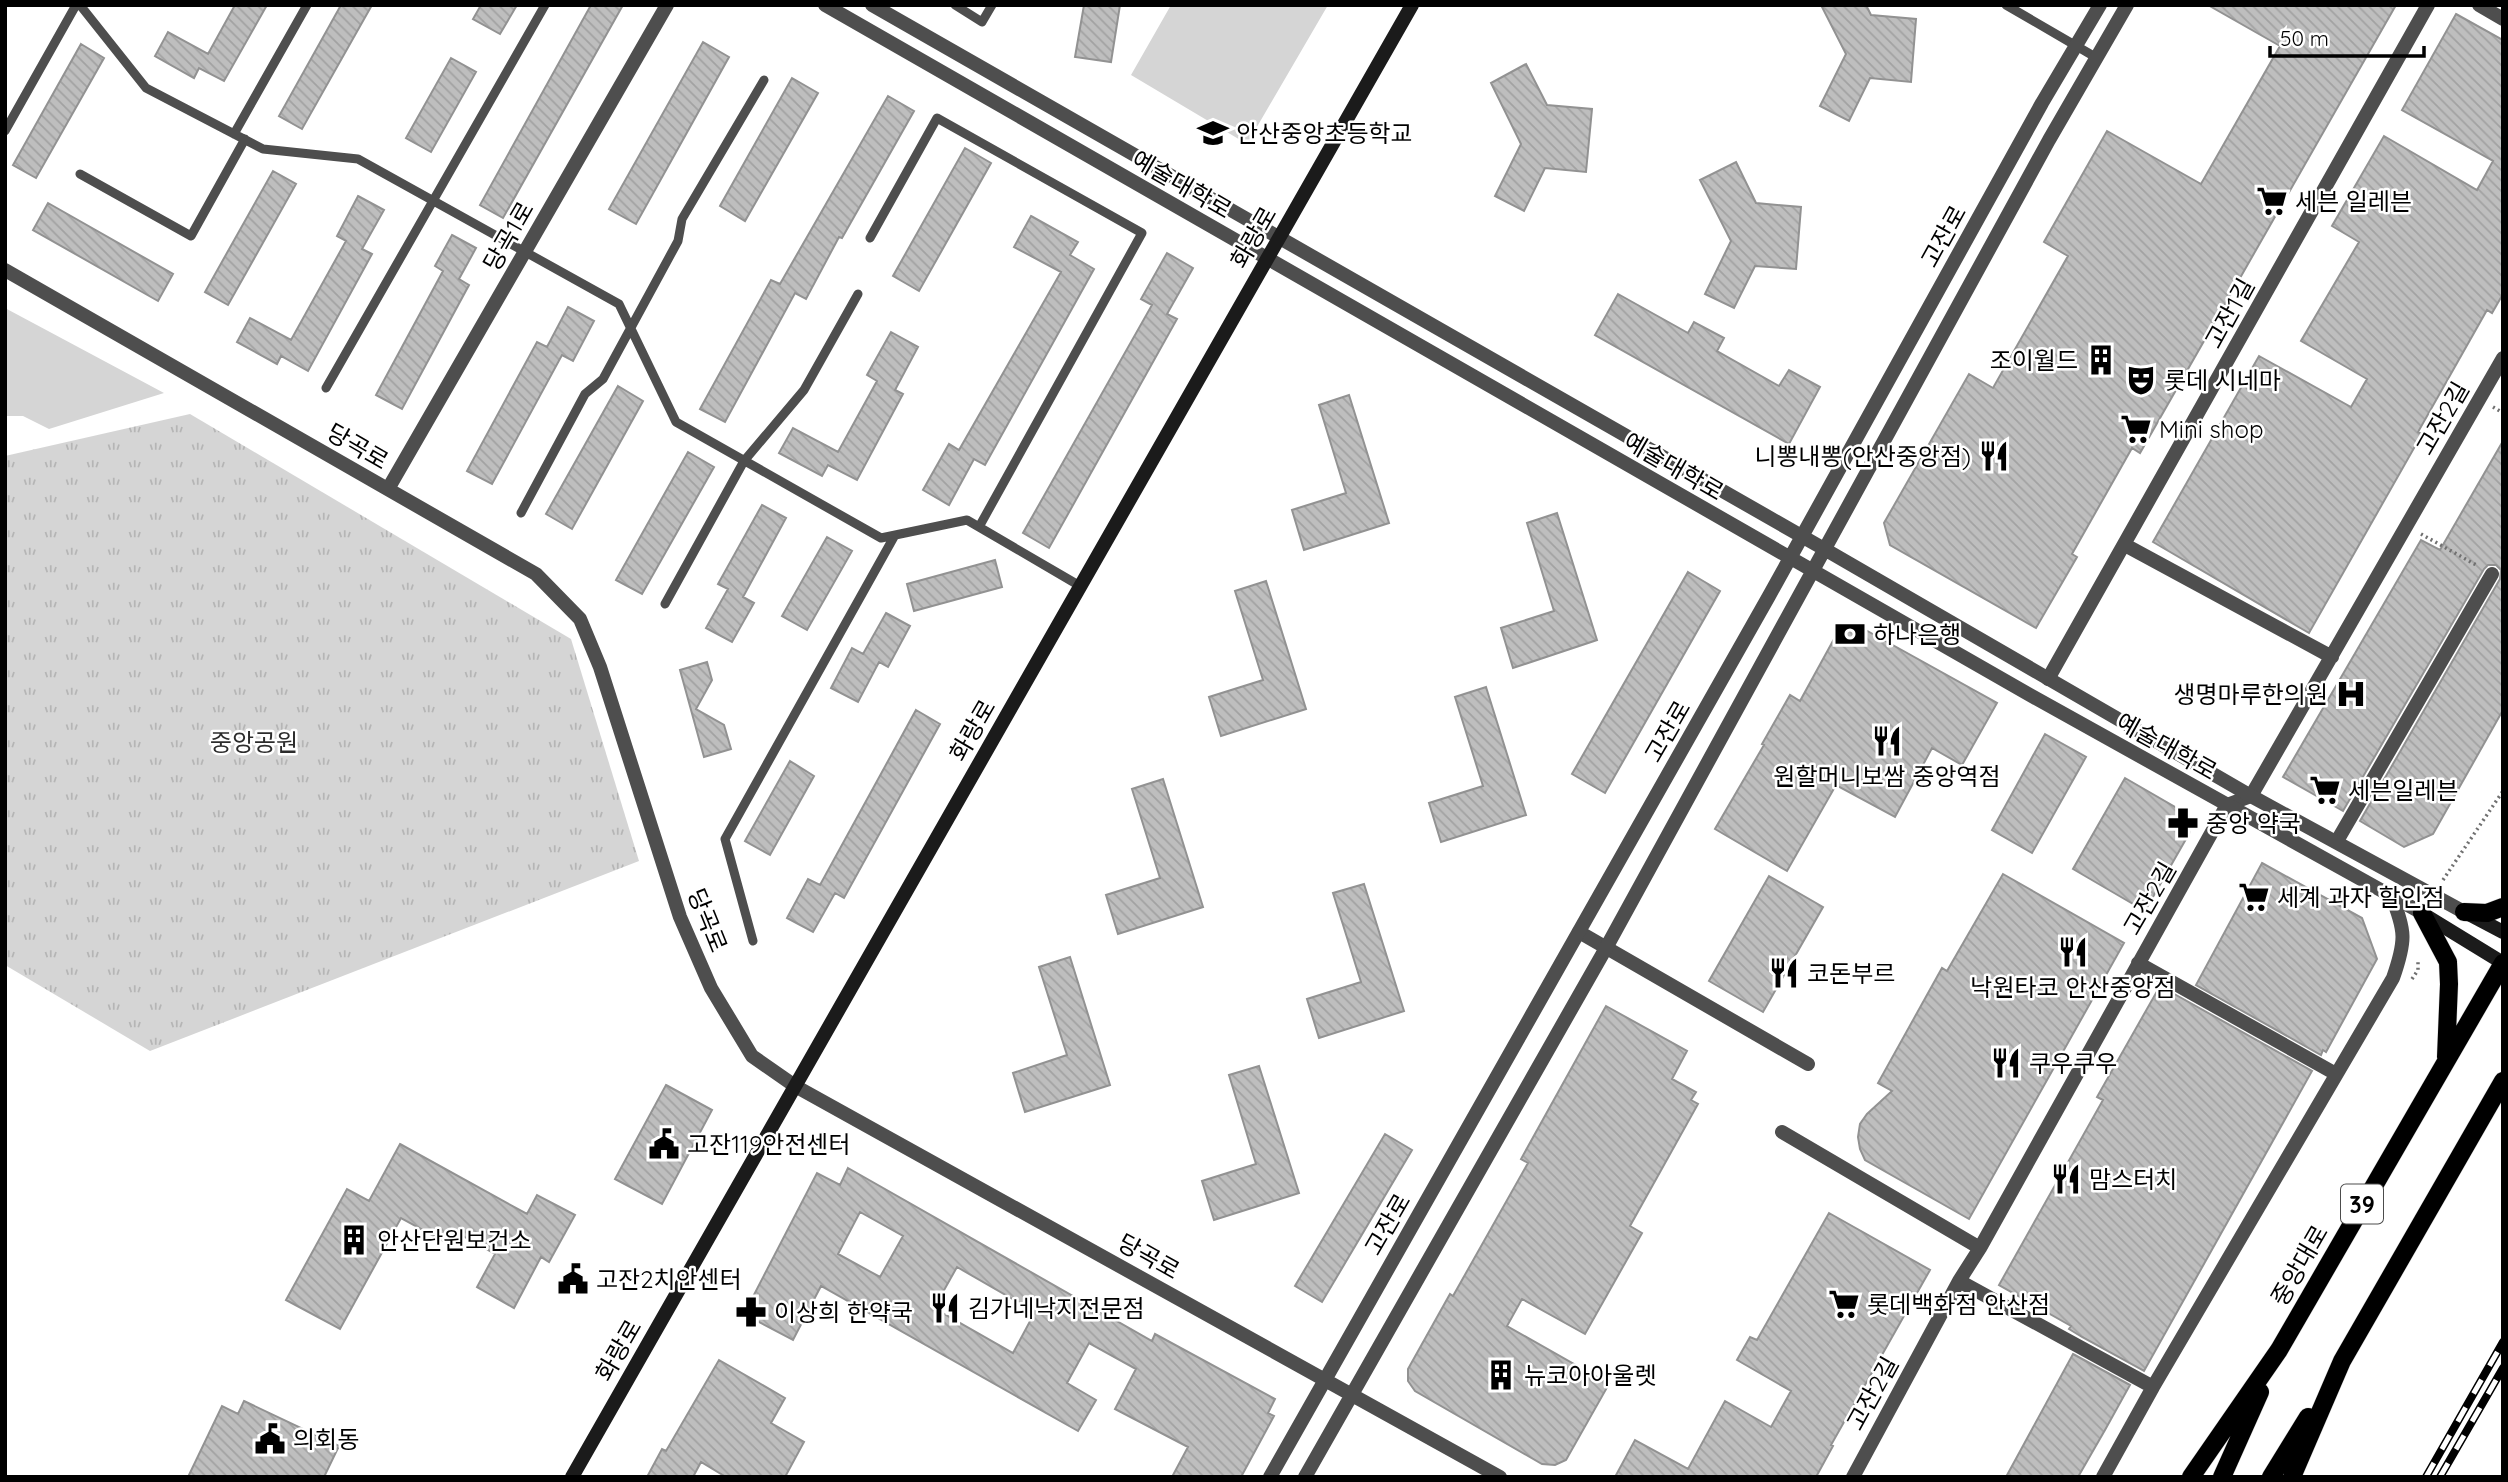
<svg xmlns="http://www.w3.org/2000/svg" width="2508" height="1482" viewBox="0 0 2508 1482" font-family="Quicksand,'Noto Sans KR',sans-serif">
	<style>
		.park { fill: url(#park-tufts) }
		.garden { fill: #d5d5d5 }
		.building { fill: url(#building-back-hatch); stroke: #929292; stroke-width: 2; fill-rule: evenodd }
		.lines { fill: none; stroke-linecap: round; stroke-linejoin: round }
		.primary-casing { stroke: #dbdbdb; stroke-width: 19 }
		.path { stroke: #707070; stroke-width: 3.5; stroke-dasharray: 2 3.5; stroke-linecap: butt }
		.service { stroke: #4e4e4e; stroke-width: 9 }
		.minor { stroke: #4e4e4e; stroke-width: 14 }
		.tertiary { stroke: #4e4e4e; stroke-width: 14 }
		.secondary { stroke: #1b1b1b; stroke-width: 14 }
		.primary { stroke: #000; stroke-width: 18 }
		.rail-casing { stroke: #000; stroke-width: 8 }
		.rail { stroke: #fff; stroke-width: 5; stroke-dasharray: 16; stroke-linecap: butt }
		.labels { text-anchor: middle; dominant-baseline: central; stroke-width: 5; stroke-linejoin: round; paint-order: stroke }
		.shield { fill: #fff; stroke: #4c4c4c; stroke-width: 2 }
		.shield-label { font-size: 23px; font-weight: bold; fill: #000 }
		.poi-label { font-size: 24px; fill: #000; stroke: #fff; text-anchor: start }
		.street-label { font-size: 24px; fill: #000; stroke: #fff }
		.park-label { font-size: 24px; fill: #2c2c2c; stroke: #fff }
	</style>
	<defs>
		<pattern id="park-tufts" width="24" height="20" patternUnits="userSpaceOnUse" patternTransform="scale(1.75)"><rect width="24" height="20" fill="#d5d5d5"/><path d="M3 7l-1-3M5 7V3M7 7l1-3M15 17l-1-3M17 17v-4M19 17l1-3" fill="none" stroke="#b5b5b5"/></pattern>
		<pattern id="building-back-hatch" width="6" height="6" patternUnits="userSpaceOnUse" patternTransform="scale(1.75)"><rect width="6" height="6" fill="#bebebe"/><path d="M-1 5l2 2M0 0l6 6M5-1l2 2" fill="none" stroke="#a2a2a2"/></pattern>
	</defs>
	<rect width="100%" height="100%" fill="#fff"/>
	<path class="park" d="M 190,414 L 571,639 L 639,861 L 150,1051 L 5,965 L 5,456 Z"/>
	<path class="garden" d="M 1171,5 L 1328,5 L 1247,144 L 1131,75 Z
		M 5,308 L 164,393 L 49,429 L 23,416 L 5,416 Z"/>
	<path class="building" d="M 235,5 L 267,5 L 224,81 L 199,68 L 194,78 L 155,56 L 168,32 L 208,54 Z
		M 341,5 L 372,5 L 302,129 L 279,116 Z
		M 481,5 L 517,5 L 500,34 L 473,19 Z
		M 591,5 L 623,5 L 503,218 L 480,205 Z
		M 1084,5 L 1120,5 L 1111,62 L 1075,57 Z
		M 1821,5 L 1866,5 L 1871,15 L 1916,19 L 1911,82 L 1870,78 L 1849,121 L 1820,106 L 1846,54 Z
		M 2208,5 L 2396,5 L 2140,453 L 2132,448 L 2072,554 L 2077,557 L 2036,628 L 1890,545 L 1884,523 L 1969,374 L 1993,388 L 2068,256 L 2044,242 L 2107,131 L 2201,184 L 2280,46 Z
		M 2456,14 L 2503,40 L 2503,294 L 2492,313 L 2487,310 L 2418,432 L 2422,434 L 2309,633 L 2153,542 L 2259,356 L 2351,407 L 2367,379 L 2301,341 L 2359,242 L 2332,226 L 2384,136 L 2477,190 L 2493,161 L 2402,110 Z
		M 703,42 L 729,57 L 636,224 L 609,209 Z
		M 81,44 L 104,58 L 36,178 L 13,165 Z
		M 451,58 L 476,72 L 431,152 L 406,138 Z
		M 1526,64 L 1547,105 L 1592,109 L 1586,172 L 1545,168 L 1524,211 L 1495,196 L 1521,144 L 1491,83 Z
		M 792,78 L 818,93 L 745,221 L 720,206 Z
		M 888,96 L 914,111 L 842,238 L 839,237 L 806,299 L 795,293 L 725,422 L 700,409 L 771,280 L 780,284 Z
		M 965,148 L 991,163 L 919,291 L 893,276 Z
		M 1736,162 L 1756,203 L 1801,207 L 1796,269 L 1755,266 L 1734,308 L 1705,294 L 1731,241 L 1700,180 Z
		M 273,171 L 296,184 L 228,305 L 205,292 Z
		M 358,196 L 384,210 L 362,249 L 372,254 L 308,371 L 281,356 L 277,364 L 237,342 L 250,318 L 291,340 L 346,241 L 337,236 Z
		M 48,203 L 173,274 L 158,301 L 33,230 Z
		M 1031,216 L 1078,242 L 1070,255 L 1094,269 L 985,465 L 974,459 L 949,505 L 923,490 L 949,444 L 959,450 L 1061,272 L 1014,247 Z
		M 452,235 L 476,248 L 459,279 L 469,285 L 402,409 L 376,395 L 443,271 L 435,266 Z
		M 1167,253 L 1193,268 L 1167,314 L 1177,319 L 1049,548 L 1023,533 L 1152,305 L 1141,299 Z
		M 1618,294 L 1688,333 L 1694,322 L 1724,338 L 1717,351 L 1779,386 L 1789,370 L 1820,387 L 1789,444 L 1595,335 Z
		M 568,307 L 594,321 L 573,361 L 562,355 L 492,484 L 467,471 L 537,342 L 547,347 Z
		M 891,332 L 918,347 L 895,390 L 903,394 L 857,480 L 828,465 L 822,476 L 779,453 L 793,428 L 838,452 L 877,381 L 867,375 Z
		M 618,386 L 643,401 L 572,529 L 546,514 Z
		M 1349,395 L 1389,523 L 1304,550 L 1292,510 L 1346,493 L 1319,405 Z
		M 2503,441 L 2503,710 L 2433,834 L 2404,847 L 2360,821 L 2500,579 L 2501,570 L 2496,565 L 2488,565 L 2484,569 L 2343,811 L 2283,777 L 2421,540 L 2440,550 Z
		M 688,452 L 714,467 L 642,594 L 616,580 Z
		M 762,505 L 786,518 L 743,597 L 754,603 L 732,642 L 706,628 L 728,589 L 718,584 Z
		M 1557,513 L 1597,640 L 1513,668 L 1501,628 L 1554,611 L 1527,523 Z
		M 827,537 L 852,551 L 807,630 L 782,616 Z
		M 995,560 L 1002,587 L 914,611 L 907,584 Z
		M 1688,572 L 1720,591 L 1605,793 L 1572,774 Z
		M 1266,581 L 1306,709 L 1221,736 L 1209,697 L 1263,680 L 1235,591 Z
		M 886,613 L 910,626 L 888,667 L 879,662 L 858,702 L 831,688 L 852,648 L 863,654 Z
		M 1853,623 L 1997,703 L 1962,765 L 1932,748 L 1895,817 L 1836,785 L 1787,871 L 1715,829 L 1764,745 L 1762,744 L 1790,695 L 1800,701 L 1840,628 Z
		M 707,662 L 712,680 L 696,709 L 724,725 L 731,749 L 704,757 L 680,670 Z
		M 1486,687 L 1526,815 L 1441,842 L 1429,803 L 1483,786 L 1455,697 Z
		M 916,710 L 940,724 L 844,898 L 835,893 L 813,932 L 787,918 L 808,879 L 820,885 Z
		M 2045,734 L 2086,757 L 2032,853 L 1992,830 Z
		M 790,761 L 814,776 L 770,855 L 745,841 Z
		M 2125,778 L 2187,814 L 2190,832 L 2145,911 L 2073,869 Z
		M 1163,779 L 1203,907 L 1118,934 L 1106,895 L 1160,878 L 1132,789 Z
		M 2262,863 L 2362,918 L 2377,959 L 2326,1052 L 2323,1050 L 2321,1055 L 2196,985 Z
		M 2003,874 L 2124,943 L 1969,1219 L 1865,1160 L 1860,1149 L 1858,1137 L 1860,1124 L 1867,1114 L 1892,1091 L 1878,1083 L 1942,968 L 1947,971 Z
		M 1769,876 L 1823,907 L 1763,1012 L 1709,981 Z
		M 1364,884 L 1404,1011 L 1319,1038 L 1307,999 L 1361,982 L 1333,893 Z
		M 1070,957 L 1110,1085 L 1025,1112 L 1013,1073 L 1067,1055 L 1039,967 Z
		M 2160,986 L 2312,1071 L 2144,1371 L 2082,1337 L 2069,1329 L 2071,1326 L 1999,1285 L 2103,1100 L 2097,1097 Z
		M 1606,1006 L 1687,1051 L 1672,1079 L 1696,1092 L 1691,1100 L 1698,1104 L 1630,1226 L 1642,1233 L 1585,1334 L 1522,1299 L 1507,1326 L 1609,1384 L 1566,1460 L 1555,1465 L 1542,1464 L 1415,1391 L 1408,1381 L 1408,1369 L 1450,1294 L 1453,1296 L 1528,1163 L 1521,1159 Z
		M 1259,1066 L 1299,1193 L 1214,1220 L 1202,1181 L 1256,1164 L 1229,1075 Z
		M 666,1085 L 712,1110 L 662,1204 L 615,1179 Z
		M 1385,1134 L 1412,1150 L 1322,1302 L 1295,1286 Z
		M 400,1144 L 527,1214 L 537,1195 L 575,1215 L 549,1262 L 541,1257 L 514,1308 L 477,1287 L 495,1254 L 461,1235 L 454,1247 L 401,1218 L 340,1329 L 286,1300 L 347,1189 L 369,1201 Z
		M 848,1168 L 1152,1341 L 1155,1334 L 1275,1399 L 1268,1413 L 1274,1416 L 1241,1477 L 1172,1477 L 1188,1447 L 1115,1409 L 1136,1369 L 1089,1343 L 1067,1383 L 1096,1400 L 1078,1431 L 821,1286 L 793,1340 L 744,1314 L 817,1173 L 840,1185 ZM 860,1212 L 903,1236 L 880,1277 L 838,1254 ZM 957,1267 L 1035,1312 L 1013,1353 L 934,1308 Z
		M 1829,1213 L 1930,1270 L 1831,1445 L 1833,1446 L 1816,1477 L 1615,1477 L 1635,1440 L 1688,1469 L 1725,1401 L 1771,1427 L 1791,1391 L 1737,1360 L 1750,1337 L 1757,1340 Z
		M 2073,1354 L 2130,1385 L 2105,1430 L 2078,1477 L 2006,1477 Z
		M 719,1360 L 785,1398 L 771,1423 L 804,1442 L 785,1477 L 726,1477 L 701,1462 L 693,1477 L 647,1477 L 662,1449 L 666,1451 Z
		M 244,1401 L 339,1446 L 324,1477 L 188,1477 L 222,1406 L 238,1414 Z"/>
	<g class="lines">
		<g class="primary-casing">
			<path id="primary" d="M 2464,912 L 2487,913 L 2503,907
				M 2422,913 L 2448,962 L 2449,984 L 2446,1057
				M 2191,1477 L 2279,1350 L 2503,963
				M 2222,1477 L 2260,1392
				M 2271,1477 L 2308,1417
				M 2292,1477 L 2342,1361 L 2503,1081"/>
		</g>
		<path class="path" d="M 2493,407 L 2503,413
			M 2421,534 L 2478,566
			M 2443,880 L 2503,791
			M 2412,979 L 2418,970 L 2418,961"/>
		<path class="service" d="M 80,5 L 146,88 L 263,149 L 358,159 L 619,304 L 676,422 L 881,538 L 967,520 L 1080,586
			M 955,5 L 982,22 L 992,5
			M 2006,5 L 2097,58
			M 5,131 L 76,5
			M 234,134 L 307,5
			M 80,174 L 191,236 L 245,139
			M 870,238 L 937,118 L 1142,233 L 979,527
			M 326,388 L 545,5
			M 521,513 L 585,394 L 603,379 L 678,241 L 682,219 L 764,80
			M 665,604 L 744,461 L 804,390 L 858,294
			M 753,941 L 725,839 L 895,535"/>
		<path class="minor" d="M 2479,5 L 2503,19
			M 2125,545 L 2332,657
			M 2048,679 L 2428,5
			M 2337,841 L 2492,574
			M 1579,932 L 1808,1064
			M 2138,963 L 2336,1074
			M 1782,1132 L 1980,1248
			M 1959,1281 L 2153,1387
			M 1853,1477 L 1959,1281 L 1980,1248 L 2227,805 L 2251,796 L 2503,358
			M 2103,1477 L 2153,1387 L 2393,978 C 2406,941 2406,931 2391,895"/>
		<path class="tertiary" d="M 825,5 L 2030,695 L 2422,913
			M 872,5 L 1826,550 L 2251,796 L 2464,912
			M 5,270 L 536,574 L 580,619 L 600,667 L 680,917 L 711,988 L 752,1056 L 795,1086 L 1500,1477
			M 388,489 L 667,5
			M 1270,1477 L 1769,596 L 2042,103 L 2100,5
			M 1305,1477 L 1606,948 L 2049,140 L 2127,5"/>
		<path class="secondary" d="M 2467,913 L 2503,932
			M 2423,914 L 2503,963
			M 572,1477 L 1412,5"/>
		<use href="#primary" class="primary"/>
		<g class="rail-casing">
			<path id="rail" d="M 2426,1477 L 2503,1342
				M 2440,1477 L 2503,1368"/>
		</g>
		<use href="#rail" class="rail"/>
	</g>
	<defs>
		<g id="school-bare" transform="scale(2.415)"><path d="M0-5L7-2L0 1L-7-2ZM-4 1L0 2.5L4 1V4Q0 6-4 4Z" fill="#000" stroke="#fff" stroke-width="2.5" paint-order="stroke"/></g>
		<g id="supermarket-bare" transform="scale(2.415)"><path d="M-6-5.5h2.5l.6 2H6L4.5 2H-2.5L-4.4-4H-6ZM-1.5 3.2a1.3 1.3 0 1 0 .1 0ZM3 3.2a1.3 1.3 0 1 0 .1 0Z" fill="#000" stroke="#fff" stroke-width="2.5" paint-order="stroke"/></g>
		<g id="building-bare" transform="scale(2.415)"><path d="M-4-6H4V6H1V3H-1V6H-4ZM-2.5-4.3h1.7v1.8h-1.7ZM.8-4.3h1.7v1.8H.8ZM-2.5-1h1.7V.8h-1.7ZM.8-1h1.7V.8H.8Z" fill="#000" stroke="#fff" stroke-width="2.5" paint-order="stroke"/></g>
		<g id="theatre-bare" transform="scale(2.415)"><path d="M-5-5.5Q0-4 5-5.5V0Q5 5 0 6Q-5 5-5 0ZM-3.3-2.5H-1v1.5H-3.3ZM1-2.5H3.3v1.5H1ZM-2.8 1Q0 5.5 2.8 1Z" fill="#000" stroke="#fff" stroke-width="2.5" paint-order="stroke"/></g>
		<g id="restaurant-bare" transform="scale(2.415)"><path d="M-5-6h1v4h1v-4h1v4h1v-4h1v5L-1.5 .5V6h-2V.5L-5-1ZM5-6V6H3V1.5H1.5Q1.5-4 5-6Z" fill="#000" stroke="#fff" stroke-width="2.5" paint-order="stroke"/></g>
		<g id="bank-bare" transform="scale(2.415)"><path d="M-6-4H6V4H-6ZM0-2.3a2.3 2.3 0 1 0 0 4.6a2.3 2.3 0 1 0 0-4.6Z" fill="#000" stroke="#fff" stroke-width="2.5" paint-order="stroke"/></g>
		<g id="hospital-bare" transform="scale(2.415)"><path d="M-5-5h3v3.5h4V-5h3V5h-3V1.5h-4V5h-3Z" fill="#000" stroke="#fff" stroke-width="2.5" paint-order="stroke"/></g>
		<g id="pharmacy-bare" transform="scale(2.415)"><path d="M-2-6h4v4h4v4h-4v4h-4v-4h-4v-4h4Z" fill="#000" stroke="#fff" stroke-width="2.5" paint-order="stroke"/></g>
		<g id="civic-bare" transform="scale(2.415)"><path d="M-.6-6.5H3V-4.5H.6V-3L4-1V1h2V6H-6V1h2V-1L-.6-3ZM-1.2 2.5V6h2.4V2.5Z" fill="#000" stroke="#fff" stroke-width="2.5" paint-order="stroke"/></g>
	</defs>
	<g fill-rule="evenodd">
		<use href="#school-bare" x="1213" y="133"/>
		<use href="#supermarket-bare" x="2272" y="201"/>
		<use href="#building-bare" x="2101" y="360"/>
		<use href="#theatre-bare" x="2141" y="380"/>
		<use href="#supermarket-bare" x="2136" y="429"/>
		<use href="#restaurant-bare" x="1994" y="456"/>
		<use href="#bank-bare" x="1850" y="634"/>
		<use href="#hospital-bare" x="2351" y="694"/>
		<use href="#restaurant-bare" x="1887" y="741"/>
		<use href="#supermarket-bare" x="2325" y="790"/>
		<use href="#pharmacy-bare" x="2183" y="823"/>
		<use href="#supermarket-bare" x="2254" y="897"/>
		<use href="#restaurant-bare" x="2073" y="952"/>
		<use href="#restaurant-bare" x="1784" y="973"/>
		<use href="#restaurant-bare" x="2006" y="1063"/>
		<use href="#civic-bare" x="664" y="1144"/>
		<use href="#restaurant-bare" x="2066" y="1179"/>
		<use href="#building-bare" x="354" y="1240"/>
		<use href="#civic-bare" x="573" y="1279"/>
		<use href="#supermarket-bare" x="1844" y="1304"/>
		<use href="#restaurant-bare" x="945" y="1308"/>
		<use href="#pharmacy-bare" x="751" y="1312"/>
		<use href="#building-bare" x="1501" y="1375"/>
		<use href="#civic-bare" x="270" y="1439"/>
	</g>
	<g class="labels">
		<rect class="shield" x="2341" y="1184.5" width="42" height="39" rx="5"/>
		<g class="shield-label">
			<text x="2362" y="1204">39</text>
		</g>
		<g class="poi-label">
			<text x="1236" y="133">안산중앙초등학교</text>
			<text x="2295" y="201">세븐 일레븐</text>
			<text x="2078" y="360" text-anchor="end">조이월드</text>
			<text x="2164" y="380">롯데 시네마</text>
			<text x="2159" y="429">Mini shop</text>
			<text x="1971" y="456" text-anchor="end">니뽕내뽕(안산중앙점)</text>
			<text x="1873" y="634">하나은행</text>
			<text x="2328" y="694" text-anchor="end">생명마루한의원</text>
			<text x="1887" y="776" text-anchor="middle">원할머니보쌈 중앙역점</text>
			<text x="2348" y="790">세븐일레븐</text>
			<text x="2206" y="823">중앙 약국</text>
			<text x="2277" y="897">세계 과자 할인점</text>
			<text x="1807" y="973">코돈부르</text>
			<text x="2073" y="987" text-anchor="middle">낙원타코 안산중앙점</text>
			<text x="2029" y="1063">쿠우쿠우</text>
			<text x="687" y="1144">고잔119안전센터</text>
			<text x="2089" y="1179">맘스터치</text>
			<text x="377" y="1240">안산단원보건소</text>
			<text x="596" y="1279">고잔2치안센터</text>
			<text x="1867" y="1304">롯데백화점 안산점</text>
			<text x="968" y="1308">김가네낙지전문점</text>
			<text x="774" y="1312">이상희 한약국</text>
			<text x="1524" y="1375">뉴코아아울렛</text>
			<text x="293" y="1439">의회동</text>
		</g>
		<g class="street-label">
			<text transform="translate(1182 184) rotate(30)">예술대학로</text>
			<text transform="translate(508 236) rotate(-60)">당곡1로</text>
			<text transform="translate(1943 236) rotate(-61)">고잔로</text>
			<text transform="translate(1253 237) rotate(-60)">화랑로</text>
			<text transform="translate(2229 313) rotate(-61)">고잔1길</text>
			<text transform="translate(2442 418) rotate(-60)">고잔2길</text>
			<text transform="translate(358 446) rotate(30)">당곡로</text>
			<text transform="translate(1674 466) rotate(30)">예술대학로</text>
			<text transform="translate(972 730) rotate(-60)">화랑로</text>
			<text transform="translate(1667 731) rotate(-60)">고잔로</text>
			<text transform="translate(2167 746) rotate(29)">예술대학로</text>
			<text transform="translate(2149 898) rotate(-60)">고잔2길</text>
			<text transform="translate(708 920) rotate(68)">당곡로</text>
			<text transform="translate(1387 1224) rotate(-60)">고잔로</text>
			<text transform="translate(1149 1256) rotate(29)">당곡로</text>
			<text transform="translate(2299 1265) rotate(-60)">중앙대로</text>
			<text transform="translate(618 1350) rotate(-60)">화랑로</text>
			<text transform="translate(1872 1393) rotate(-61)">고잔2길</text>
		</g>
		<g class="park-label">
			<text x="254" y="742">중앙공원</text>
		</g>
	</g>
	<rect width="2508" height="1482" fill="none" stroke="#000000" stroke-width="14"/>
	<path d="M2270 46v10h154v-10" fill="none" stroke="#000000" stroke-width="3.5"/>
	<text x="2280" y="46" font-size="21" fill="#000000" stroke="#ffffff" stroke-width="5" paint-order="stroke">50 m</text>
</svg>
